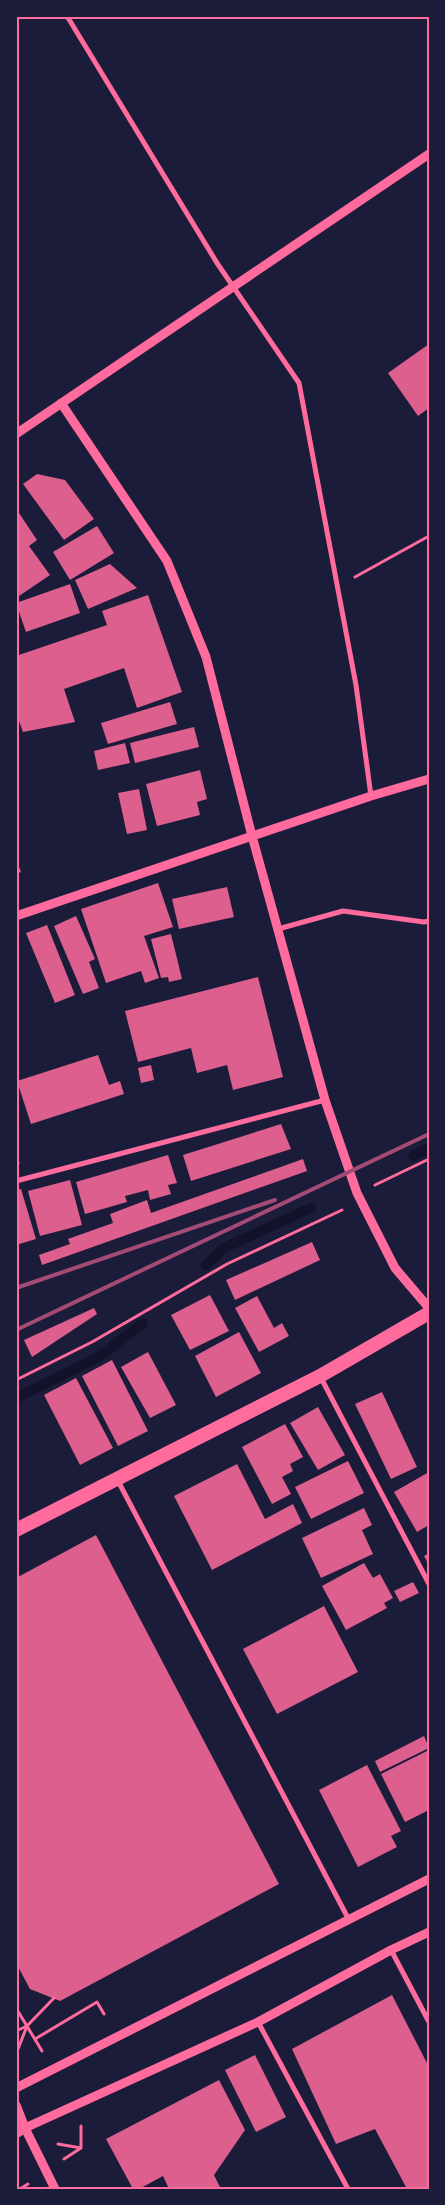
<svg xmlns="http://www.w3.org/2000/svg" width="445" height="2205" viewBox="0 0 445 2205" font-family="Signika,sans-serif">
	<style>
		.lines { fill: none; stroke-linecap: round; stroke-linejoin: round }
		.stream { stroke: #12122b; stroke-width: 10 }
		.building { fill: #dd5f8e }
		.path { stroke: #ff6b9d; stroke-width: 3 }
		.minor { stroke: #ff6b9d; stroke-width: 5 }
		.tertiary { stroke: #ff6b9d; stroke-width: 9 }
		.trunk { stroke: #ff6b9d; stroke-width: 14 }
		.rail { stroke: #a44b75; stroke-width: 4 }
		.neatline { fill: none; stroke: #ff6b9d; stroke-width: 2 }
	</style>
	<rect width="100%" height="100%" fill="#1b1b3a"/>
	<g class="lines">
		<path class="stream" d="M 413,1156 L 429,1148
			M 206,1265 L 224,1248 L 311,1208
			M 16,1398 L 99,1357 L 143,1323"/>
	</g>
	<path class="building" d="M 429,344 L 429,408 L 418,416 L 388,373 Z
		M 37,474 L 65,480 L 94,519 L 64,540 L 23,484 Z
		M 19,513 L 37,540 L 29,546 L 50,575 L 19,596 L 16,592 L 16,514 Z
		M 97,526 L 114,553 L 70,580 L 53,552 Z
		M 110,564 L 137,588 L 88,609 L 75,580 Z
		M 70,584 L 80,613 L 26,632 L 16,603 Z
		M 148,595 L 182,692 L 137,708 L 124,668 L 64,689 L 75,722 L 23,732 L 16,713 L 16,656 L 107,625 L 102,611 Z
		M 170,702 L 177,724 L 108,744 L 101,723 Z
		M 194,727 L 199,747 L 135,763 L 130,743 Z
		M 125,743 L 130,763 L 98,770 L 94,751 Z
		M 200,770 L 207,799 L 197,802 L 200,815 L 157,826 L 146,784 Z
		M 139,789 L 147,830 L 127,834 L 118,793 Z
		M 16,859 L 21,872 L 16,874 Z
		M 158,883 L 173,927 L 144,936 L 159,978 L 145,983 L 141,971 L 106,983 L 81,909 Z
		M 227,887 L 234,917 L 179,929 L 172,899 Z
		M 76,916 L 95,959 L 89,962 L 99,988 L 83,994 L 54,926 Z
		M 47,925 L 75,995 L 55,1003 L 26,933 Z
		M 171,934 L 182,979 L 169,982 L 168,977 L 161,978 L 151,939 Z
		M 258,977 L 283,1077 L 233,1090 L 227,1065 L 197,1073 L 191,1048 L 138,1062 L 125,1011 Z
		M 98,1055 L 109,1085 L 120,1081 L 124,1094 L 31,1124 L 17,1081 Z
		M 151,1065 L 154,1080 L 141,1083 L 138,1068 Z
		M 281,1124 L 291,1149 L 191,1181 L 183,1155 Z
		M 16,1153 L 20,1164 L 16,1165 Z
		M 168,1155 L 177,1183 L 168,1185 L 171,1194 L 150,1200 L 148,1190 L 125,1196 L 127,1202 L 85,1214 L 76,1182 Z
		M 303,1159 L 307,1171 L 42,1265 L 39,1255 L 70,1244 L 68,1239 L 113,1223 L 110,1214 L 147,1200 L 151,1213 Z
		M 70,1180 L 82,1225 L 40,1236 L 28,1191 Z
		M 21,1189 L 36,1239 L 16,1245 L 16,1190 Z
		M 312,1242 L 320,1260 L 235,1300 L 226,1280 Z
		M 210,1295 L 229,1331 L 190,1350 L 171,1315 Z
		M 257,1296 L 274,1328 L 282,1323 L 289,1336 L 259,1352 L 235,1308 Z
		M 94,1308 L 97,1314 L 32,1357 L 24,1340 Z
		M 239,1332 L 261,1373 L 216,1397 L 195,1356 Z
		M 148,1352 L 176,1405 L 150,1418 L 121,1367 Z
		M 112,1360 L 148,1431 L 118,1446 L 82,1376 Z
		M 76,1378 L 113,1448 L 80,1465 L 44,1395 Z
		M 382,1392 L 417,1467 L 391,1479 L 355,1404 Z
		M 318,1407 L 345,1455 L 318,1470 L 290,1423 Z
		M 285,1424 L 303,1457 L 290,1464 L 293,1471 L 282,1477 L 291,1494 L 272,1504 L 242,1447 Z
		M 348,1461 L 364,1493 L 311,1519 L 295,1487 Z
		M 237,1464 L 265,1519 L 293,1504 L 302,1523 L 212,1570 L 174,1496 Z
		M 429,1472 L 429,1525 L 417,1532 L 394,1492 Z
		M 364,1508 L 372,1525 L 362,1530 L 373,1554 L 321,1578 L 302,1538 Z
		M 96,1535 L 279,1884 L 60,2001 L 30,1989 L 16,1963 L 16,1578 Z
		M 429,1553 L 429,1565 L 424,1556 Z
		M 364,1563 L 373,1578 L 380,1574 L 393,1598 L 384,1603 L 387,1608 L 346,1630 L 322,1586 Z
		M 413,1582 L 419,1593 L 400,1602 L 394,1591 Z
		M 324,1606 L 358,1672 L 277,1714 L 243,1649 Z
		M 424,1736 L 429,1748 L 380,1772 L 375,1761 Z
		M 429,1750 L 429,1810 L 405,1822 L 381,1774 Z
		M 367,1765 L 401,1831 L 391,1836 L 397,1847 L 358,1867 L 319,1790 Z
		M 392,1995 L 429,2067 L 429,2189 L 407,2189 L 375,2129 L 336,2144 L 292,2049 Z
		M 255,2055 L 286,2117 L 256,2132 L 225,2070 Z
		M 219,2080 L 245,2130 L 214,2175 L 221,2189 L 169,2189 L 163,2176 L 139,2189 L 133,2189 L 106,2139 Z"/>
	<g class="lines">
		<path class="path" d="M 355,577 L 429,536
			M 375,1185 L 429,1159
			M 16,1380 L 92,1342 L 227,1264 L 342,1210
			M 16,2008 L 42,2051
			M 16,2031 L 27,2026 L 54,1998
			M 35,2039 L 97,2002 L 104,2014
			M 16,2054 L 27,2026
			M 81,2126 L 81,2148
			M 58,2144 L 81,2148 L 64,2159
			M 20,2189 L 28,2184"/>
		<path class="minor" d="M 67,16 L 217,263 L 299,383 L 356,685 L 371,796
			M 278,929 L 343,911 L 424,922 L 429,921
			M 16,1181 L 325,1100
			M 320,1376 L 429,1584
			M 117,1479 L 349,1920
			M 391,1950 L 429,2022
			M 258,2022 L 348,2189"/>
		<path class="tertiary" d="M 61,403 L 167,561 L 206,657 L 252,836 L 325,1100 L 357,1193 L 395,1268 L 429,1308
			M 16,434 L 429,154
			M 16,916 L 371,796 L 429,779
			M 16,2088 L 429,1879
			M 16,2105 L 25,2128 L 55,2189
			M 16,2134 L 25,2128 L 258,2022 L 391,1950 L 429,1932"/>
		<path class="trunk" d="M 16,1530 L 320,1376 L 429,1313"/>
		<path class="rail" d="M 16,1288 L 275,1200
			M 16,1330 L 429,1134"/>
	</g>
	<rect width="445" height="2205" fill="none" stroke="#1b1b3a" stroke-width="35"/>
	<rect x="18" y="18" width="410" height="2170" class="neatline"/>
</svg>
